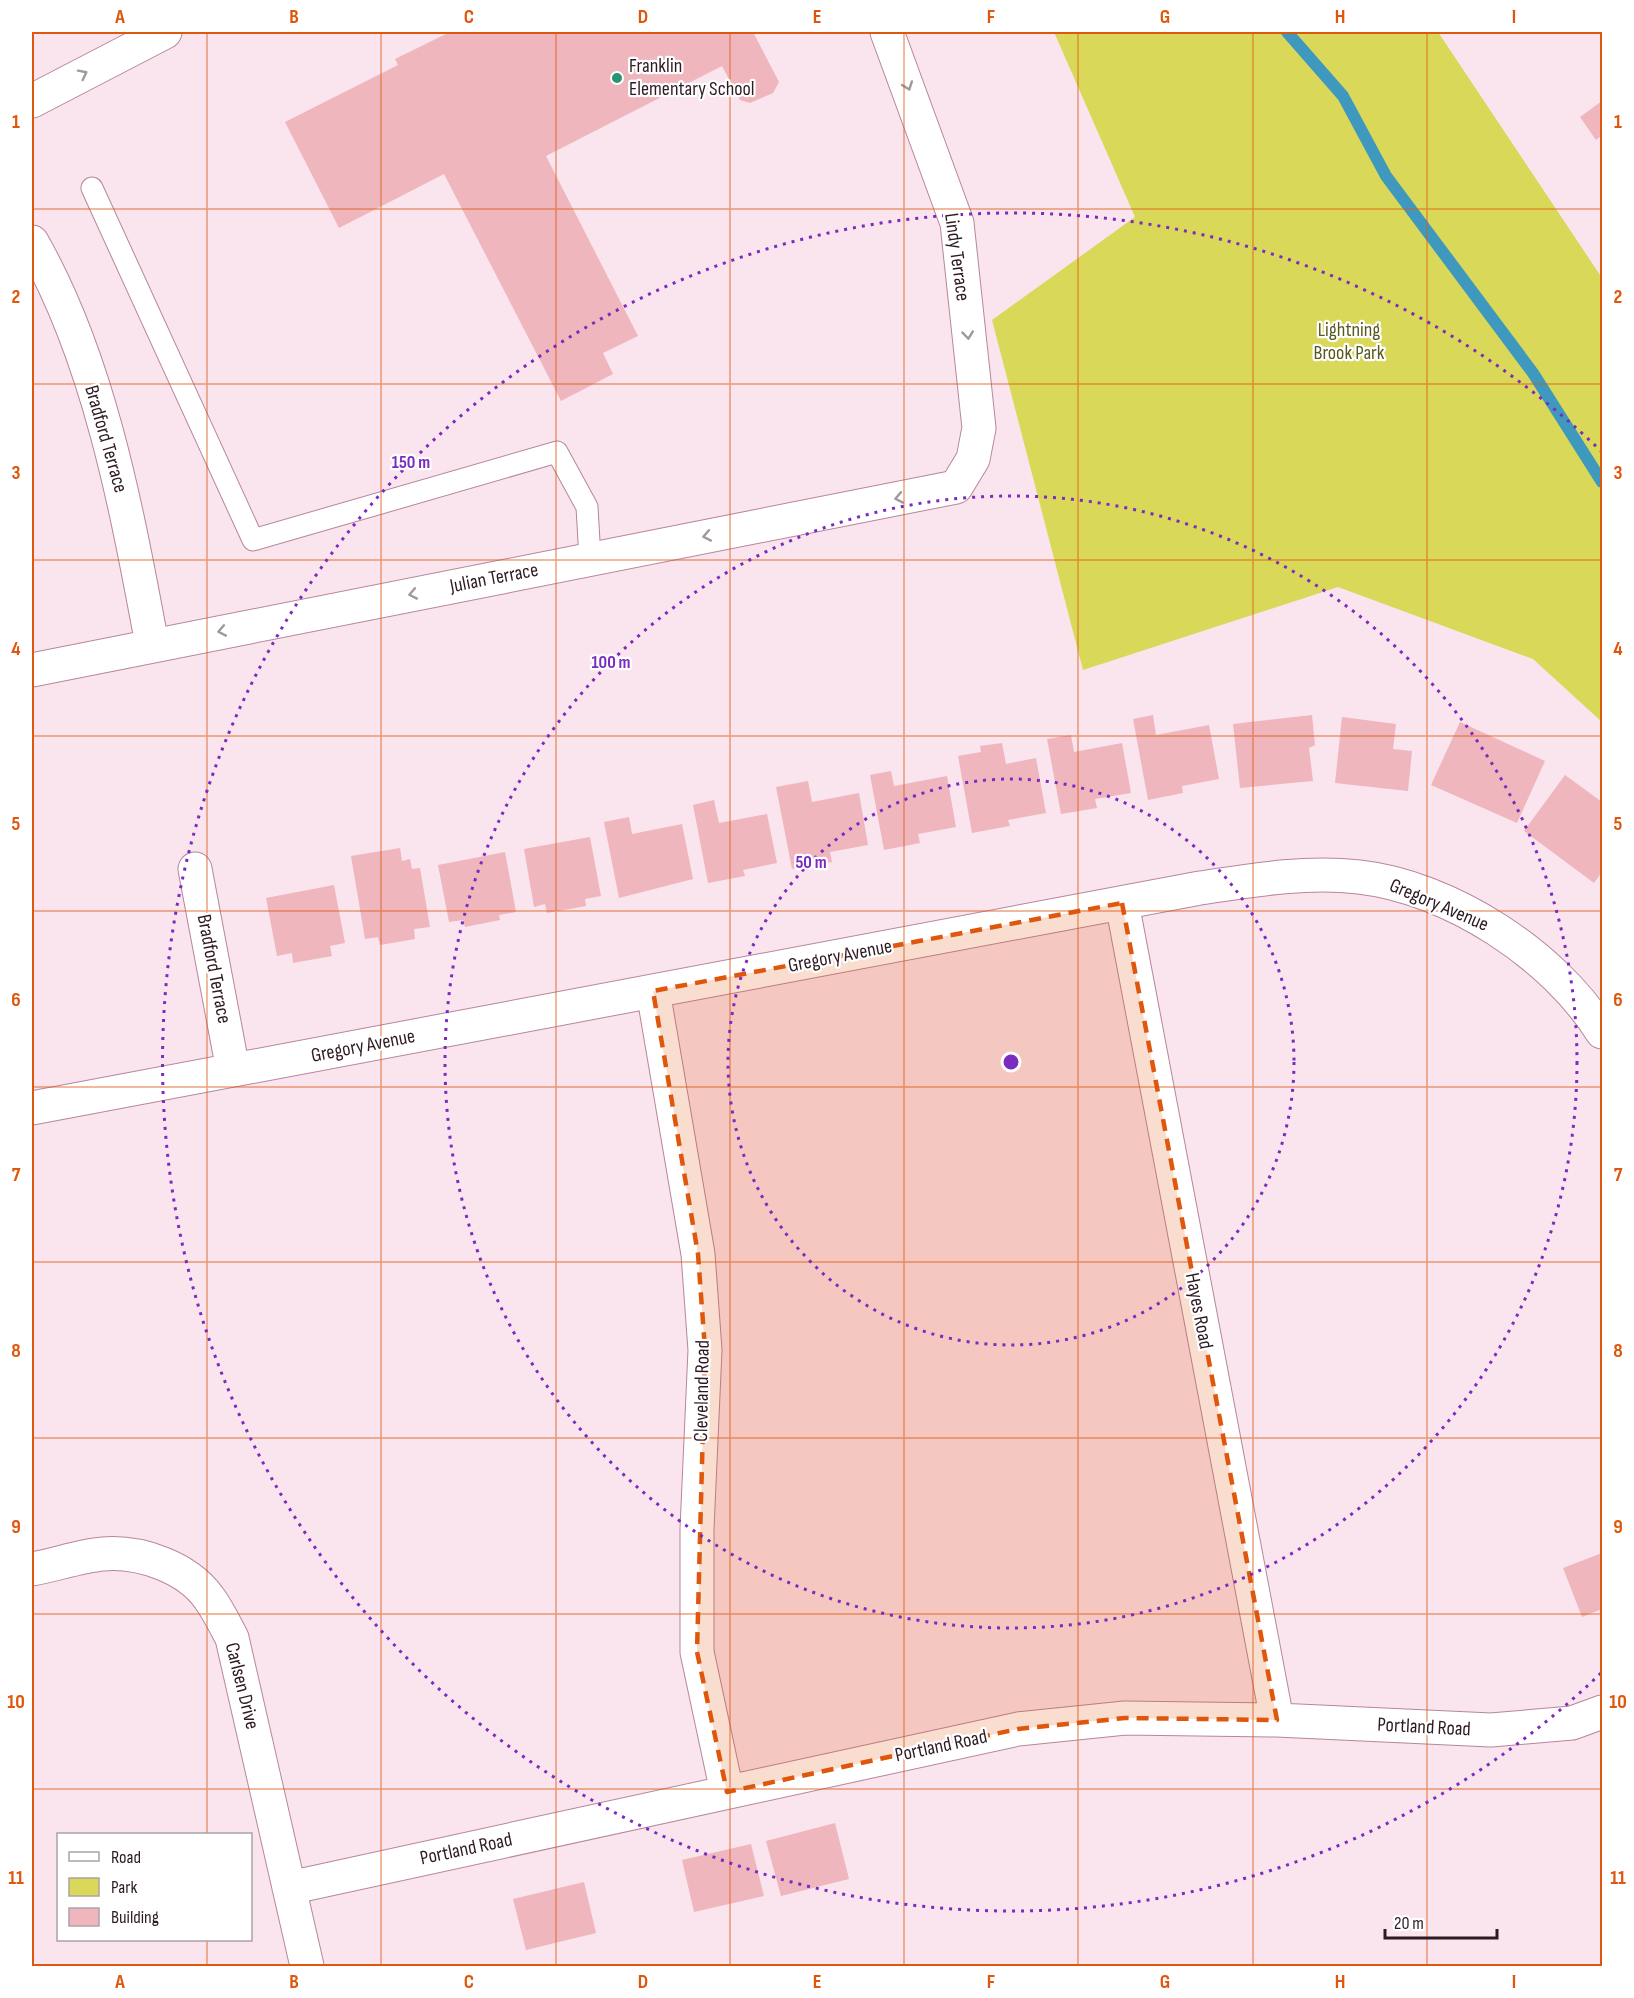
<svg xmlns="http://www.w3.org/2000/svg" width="1634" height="1998" viewBox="0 0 1634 1998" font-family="'Sofia Sans Condensed',sans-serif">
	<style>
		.green { fill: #d9d858 }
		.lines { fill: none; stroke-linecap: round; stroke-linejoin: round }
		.stream { stroke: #3f99be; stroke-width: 12 }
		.building { fill: #efb6be }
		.lane-casing { stroke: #b6869d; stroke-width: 23 }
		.street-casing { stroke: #b6869d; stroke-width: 35 }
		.lane { stroke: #fff; stroke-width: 21 }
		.street { stroke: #fff; stroke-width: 33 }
		.oneway { stroke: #a0989c }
		.marked { fill: #df560d; fill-opacity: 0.2; stroke: #df560d; stroke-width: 4.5; stroke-dasharray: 12 8; stroke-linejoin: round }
		.grid { fill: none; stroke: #df560d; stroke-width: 1.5; stroke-opacity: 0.55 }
		.ring { fill: none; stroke: #7b2cbf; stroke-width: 3; stroke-dasharray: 3 6 }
		.poi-dot { fill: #279474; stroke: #fff; stroke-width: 2 }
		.labels { text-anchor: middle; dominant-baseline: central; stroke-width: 4.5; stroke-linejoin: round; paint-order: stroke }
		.poi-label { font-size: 20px; fill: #2d1a23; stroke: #fff; text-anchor: start }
		.street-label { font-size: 20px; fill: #2d1a23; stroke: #fff }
		.park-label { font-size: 20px; fill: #59581e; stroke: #fff }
		.centre { fill: #7b2cbf; stroke: #fff; stroke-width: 3 }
		.ring-label { font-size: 18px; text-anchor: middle; font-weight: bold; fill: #7b2cbf; stroke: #fff; stroke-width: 4.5; stroke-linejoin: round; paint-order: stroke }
		.neatline { fill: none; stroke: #df560d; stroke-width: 2 }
		.grid-label { font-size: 20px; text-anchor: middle; font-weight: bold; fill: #df560d }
	</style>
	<rect width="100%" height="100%" fill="#fae4ee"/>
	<path class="green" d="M 1054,32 L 1438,32 L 1602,278 L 1602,722 L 1533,659 L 1338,587 L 1083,670 L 992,320 L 1135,217 Z"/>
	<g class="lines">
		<path class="stream" d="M 1287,32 L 1343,96 L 1386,176 L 1533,373 L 1602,482"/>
	</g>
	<path class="building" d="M 450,32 L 753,32 L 779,82 L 773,93 L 750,103 L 740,100 L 722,66 L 546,156 L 638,336 L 603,353 L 613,374 L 561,401 L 444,174 L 339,228 L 285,122 L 398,65 L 395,59 Z
		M 1602,101 L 1602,135 L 1596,140 L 1580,117 Z
		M 1153,715 L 1156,735 L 1209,725 L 1219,779 L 1182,786 L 1183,793 L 1148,800 L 1133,719 Z
		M 1312,715 L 1315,745 L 1309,748 L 1313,781 L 1240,788 L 1233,724 Z
		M 1342,717 L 1396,724 L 1393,749 L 1412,751 L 1408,791 L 1335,783 Z
		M 1460,722 L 1545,761 L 1517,823 L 1431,785 Z
		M 1071,735 L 1074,752 L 1122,743 L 1131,793 L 1095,799 L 1097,808 L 1061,814 L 1047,739 Z
		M 1002,743 L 1006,764 L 1036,758 L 1046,813 L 1008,820 L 1010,826 L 972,833 L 958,756 L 981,752 L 980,746 Z
		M 891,771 L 894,786 L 947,776 L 956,827 L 918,834 L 920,843 L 884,850 L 870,775 Z
		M 1565,775 L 1602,802 L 1602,872 L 1594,883 L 1524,831 Z
		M 808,781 L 812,802 L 859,793 L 868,845 L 830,852 L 832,862 L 792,869 L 776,787 Z
		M 714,800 L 719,823 L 767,814 L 777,863 L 743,870 L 745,876 L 708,883 L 693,805 Z
		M 629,817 L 632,834 L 682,824 L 693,879 L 619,898 L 604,822 Z
		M 590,837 L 601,896 L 585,899 L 586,906 L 547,913 L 545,904 L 534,907 L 524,849 Z
		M 400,848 L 402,861 L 410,859 L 412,869 L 420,868 L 430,927 L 414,929 L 415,939 L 380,945 L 378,937 L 365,939 L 351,856 Z
		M 505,852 L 516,912 L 499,915 L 500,920 L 465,927 L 463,920 L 449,922 L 438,865 Z
		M 334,885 L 345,943 L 330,946 L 332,956 L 293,963 L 292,953 L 277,956 L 266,898 Z
		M 1602,1553 L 1602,1609 L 1582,1617 L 1563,1568 Z
		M 835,1823 L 849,1879 L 781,1896 L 766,1841 Z
		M 751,1844 L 764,1896 L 694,1912 L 682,1860 Z
		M 584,1882 L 596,1933 L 526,1950 L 513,1899 Z"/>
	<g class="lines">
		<g class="lane-casing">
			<path id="lane" d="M 92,188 L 253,540 L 557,452 L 587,507 L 590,559"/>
		</g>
		<g class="street-casing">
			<path id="street" d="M 32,101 L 165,32
				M 32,242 C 100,361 127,511 152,644
				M 32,670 L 956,487 L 973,459 L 979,428 L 957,223 L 887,32
				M 195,869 L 233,1070
				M 1122,903 L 1277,1720
				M 653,991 L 698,1254 L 705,1350 L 697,1529 L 697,1652 L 727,1792
				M 32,1108 L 1200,888 C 1253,880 1306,871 1359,877 C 1450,887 1554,955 1602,1032
				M 32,1569 C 55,1565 80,1556 103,1554 C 140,1551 187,1567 209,1598 C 218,1610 225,1625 232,1638 L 307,1966
				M 289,1888 L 1018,1729 L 1125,1718 L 1277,1720 L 1491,1730 L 1572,1723 L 1602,1712"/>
		</g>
		<use href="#lane" class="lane"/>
		<use href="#street" class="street"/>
	</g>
	<defs><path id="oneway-chevron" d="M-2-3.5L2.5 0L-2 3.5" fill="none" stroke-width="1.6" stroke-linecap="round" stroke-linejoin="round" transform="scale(1.5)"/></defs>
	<g class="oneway">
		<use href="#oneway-chevron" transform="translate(83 74) rotate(-27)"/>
		<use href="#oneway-chevron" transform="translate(908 86) rotate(70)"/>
		<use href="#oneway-chevron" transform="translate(968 335) rotate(84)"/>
		<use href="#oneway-chevron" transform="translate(899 498) rotate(169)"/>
		<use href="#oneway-chevron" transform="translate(707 536) rotate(169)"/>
		<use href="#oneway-chevron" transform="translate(413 594) rotate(169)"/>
		<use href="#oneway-chevron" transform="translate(222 631) rotate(169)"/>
	</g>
	<path class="marked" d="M 1122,903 L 1277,1720 L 1125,1718 L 1018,1729 L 727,1792 L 697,1652 L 705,1350 L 698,1254 L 653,991 Z"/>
	<path class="grid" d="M 207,32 L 207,1834M 381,32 L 381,1966M 556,32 L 556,1966M 730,32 L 730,1966M 904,32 L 904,1966M 1078,32 L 1078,1966M 1253,32 L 1253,1966M 1427,32 L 1427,1966M 32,209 L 1602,209M 32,384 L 1602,384M 32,560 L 1602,560M 32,736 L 1602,736M 32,911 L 1602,911M 32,1087 L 1602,1087M 32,1262 L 1602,1262M 32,1438 L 1602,1438M 32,1614 L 1602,1614M 32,1789 L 1602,1789M 207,1940 L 207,1966"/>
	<g class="ring">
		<circle cx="1011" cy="1062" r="283"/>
		<circle cx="1011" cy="1062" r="566"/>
		<path d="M1601 1673A849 849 0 1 1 1601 451"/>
	</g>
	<circle class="poi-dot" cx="617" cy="78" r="6"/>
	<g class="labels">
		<g class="poi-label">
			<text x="629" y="66">Franklin<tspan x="629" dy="23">Elementary School</tspan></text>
		</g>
		<g class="street-label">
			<text transform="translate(957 257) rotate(82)">Lindy Terrace</text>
			<text transform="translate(106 439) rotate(74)">Bradford Terrace</text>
			<text transform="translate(494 578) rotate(-11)">Julian Terrace</text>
			<text transform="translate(1439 905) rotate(23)">Gregory Avenue</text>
			<text transform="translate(840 956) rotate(-11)">Gregory Avenue</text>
			<text transform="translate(214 969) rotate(79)">Bradford Terrace</text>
			<text transform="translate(363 1046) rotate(-11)">Gregory Avenue</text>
			<text transform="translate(1199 1311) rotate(79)">Hayes Road</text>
			<text transform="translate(702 1391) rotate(-89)">Cleveland Road</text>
			<text transform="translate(242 1686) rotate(76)">Carlsen Drive</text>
			<text transform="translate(1424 1727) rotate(3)">Portland Road</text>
			<text transform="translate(941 1746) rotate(-12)">Portland Road</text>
			<text transform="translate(466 1849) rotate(-12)">Portland Road</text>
		</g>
		<g class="park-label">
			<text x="1349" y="330">Lightning<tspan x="1349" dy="23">Brook Park</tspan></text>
		</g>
	</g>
	<circle cx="1011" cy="1062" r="9" class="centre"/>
	<g class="ring-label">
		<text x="411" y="468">150 m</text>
		<text x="611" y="668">100 m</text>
		<text x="811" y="868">50 m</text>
	</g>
	<rect width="1634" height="1998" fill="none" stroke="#ffffff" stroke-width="66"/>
	<rect x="57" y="1833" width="195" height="108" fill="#ffffff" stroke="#aba3a7" stroke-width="1.5"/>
	<rect x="69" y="1852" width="30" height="9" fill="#ffffff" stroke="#aba3a7" stroke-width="1.5"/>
	<text x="111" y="1863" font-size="18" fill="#2d1a23">Road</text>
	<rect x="69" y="1878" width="30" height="18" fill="#d9d858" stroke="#aba3a7" stroke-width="1.5"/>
	<text x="111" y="1893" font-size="18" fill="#2d1a23">Park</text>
	<rect x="69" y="1908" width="30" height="18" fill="#efb6be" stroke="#aba3a7" stroke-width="1.5"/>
	<text x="111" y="1923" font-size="18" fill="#2d1a23">Building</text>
	<path d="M1385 1929v9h112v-9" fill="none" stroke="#2d1a23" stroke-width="3"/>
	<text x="1394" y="1929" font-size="18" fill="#2d1a23" stroke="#ffffff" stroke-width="4.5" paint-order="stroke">20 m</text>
	<rect x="33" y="33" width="1568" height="1932" class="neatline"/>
	<g class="grid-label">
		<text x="120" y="23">A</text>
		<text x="294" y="23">B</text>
		<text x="469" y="23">C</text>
		<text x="643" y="23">D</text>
		<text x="817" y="23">E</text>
		<text x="991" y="23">F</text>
		<text x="1165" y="23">G</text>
		<text x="1340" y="23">H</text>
		<text x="1514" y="23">I</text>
		<text x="16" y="128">1</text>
		<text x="1618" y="128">1</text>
		<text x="16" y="303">2</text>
		<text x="1618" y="303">2</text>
		<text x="16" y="479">3</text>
		<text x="1618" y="479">3</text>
		<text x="16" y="655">4</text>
		<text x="1618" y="655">4</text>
		<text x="16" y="830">5</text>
		<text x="1618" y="830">5</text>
		<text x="16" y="1006">6</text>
		<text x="1618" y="1006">6</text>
		<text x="16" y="1181">7</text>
		<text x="1618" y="1181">7</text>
		<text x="16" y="1357">8</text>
		<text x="1618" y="1357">8</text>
		<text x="16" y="1533">9</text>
		<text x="1618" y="1533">9</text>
		<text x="16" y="1708">10</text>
		<text x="1618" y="1708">10</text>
		<text x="16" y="1884">11</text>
		<text x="1618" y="1884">11</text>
		<text x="120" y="1988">A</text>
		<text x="294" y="1988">B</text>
		<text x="469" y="1988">C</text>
		<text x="643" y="1988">D</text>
		<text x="817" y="1988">E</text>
		<text x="991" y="1988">F</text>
		<text x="1165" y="1988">G</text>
		<text x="1340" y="1988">H</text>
		<text x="1514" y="1988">I</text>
	</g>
</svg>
